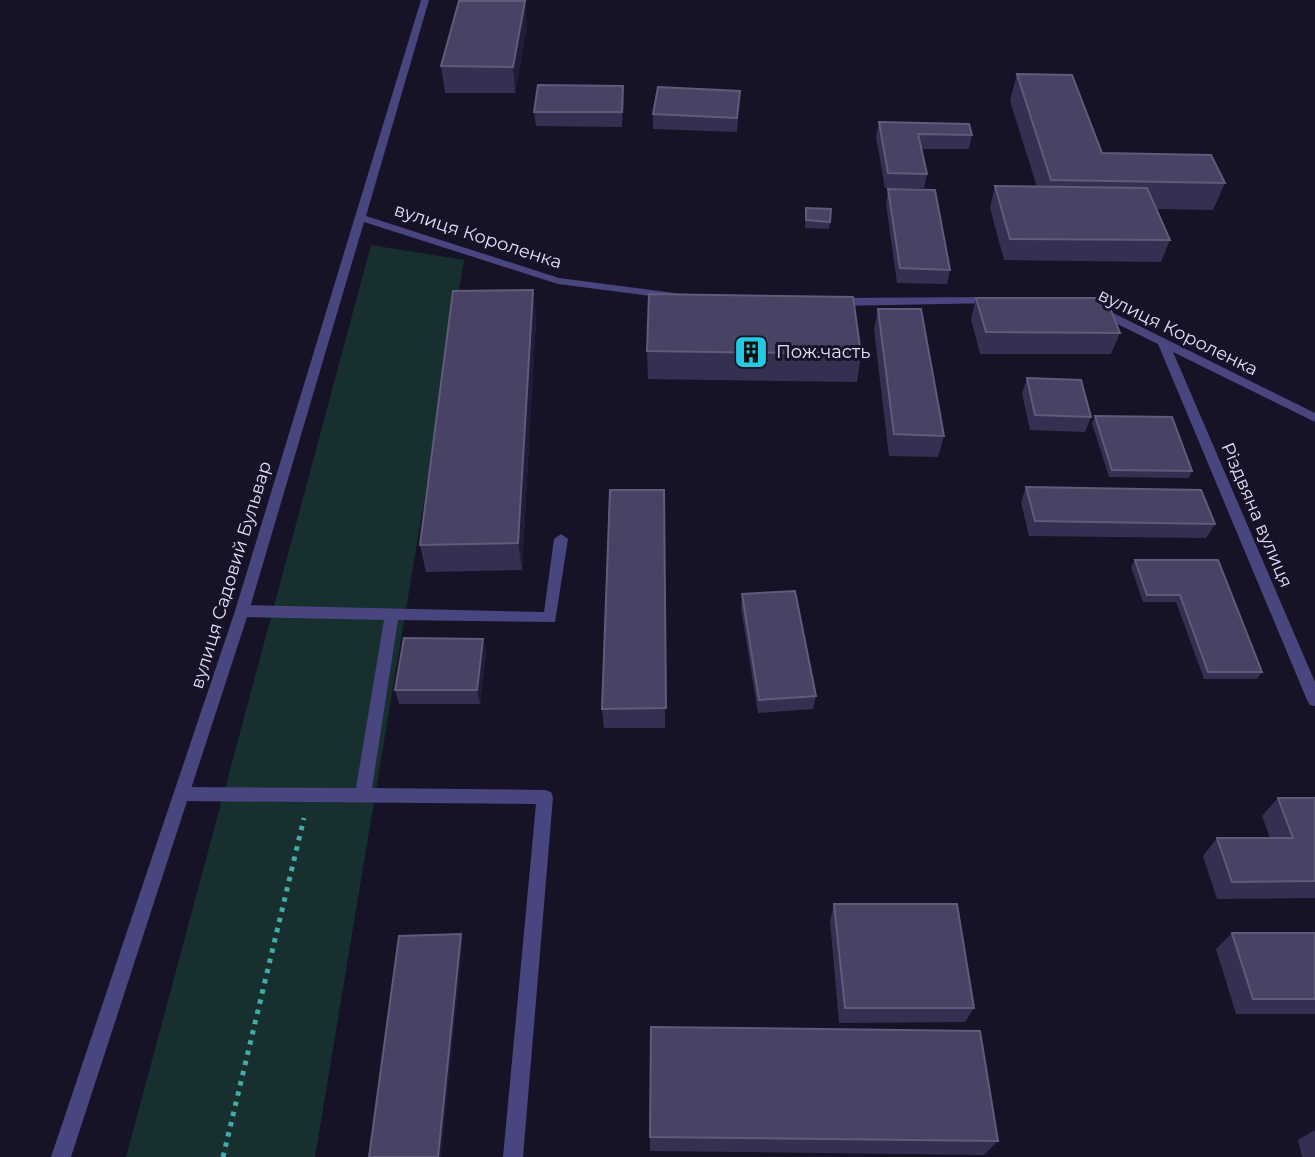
<svg xmlns="http://www.w3.org/2000/svg" width="1315" height="1157" viewBox="0 0 1315 1157" font-family="Montserrat,sans-serif">
	<style>
		.green { fill: #172f2f }
		.lines { fill: none; stroke-linecap: round; stroke-linejoin: round }
		.path { stroke: #41aba6; stroke-width: 5; stroke-dasharray: 4.5 6; stroke-linecap: butt }
		.service { fill: #48457f; fill-rule: evenodd }
		.minor { fill: #48457f; fill-rule: evenodd }
		.wall { fill: #362f52 }
		.shaded-wall { fill: #221c39 }
		.building { fill: #484264; stroke: #605a7b; stroke-width: 2 }
		.labels { text-anchor: middle; dominant-baseline: central; stroke-width: 6; stroke-linejoin: round; paint-order: stroke }
		.street-label { font-size: 18px; fill: #e1ddfa; stroke: #171326 }
		.poi-label { font-size: 18px; fill: #e1ddfa; stroke: #171326; text-anchor: start }
	</style>
	<rect width="100%" height="100%" fill="#171326"/>
	<path class="green" d="M 371,245 L 464,260 L 315,1157 L 126,1157 Z"/>
	<g class="lines">
		<path class="path" d="M 223,1157 L 304,818"/>
		<path class="service" d="M 561,534 L 568,539 L 555,622 L 398,620 L 372,788 L 545,790 L 551,792 L 553,797 L 523,1157 L 503,1157 L 536,804 L 182,801 L 176,799 L 174,794 L 176,789 L 182,787 L 356,788 L 384,620 L 242,617 L 237,615 L 235,611 L 237,607 L 242,605 L 544,612 L 554,539 Z"/>
		<path class="minor" d="M 421,0 L 429,0 L 366,216 L 559,278 L 682,294 L 688,297 L 682,300 L 558,284 L 364,222 L 249,611 L 71,1157 L 51,1157 L 235,611 Z
			M 994,297 L 1000,301 L 998,303 L 835,306 L 829,302 L 835,298 Z
			M 1097,305 L 1315,413 L 1315,422 L 1173,352 L 1315,682 L 1315,706 L 1310,705 L 1307,700 L 1158,344 L 1093,312 L 1093,306 Z"/>
	</g>
	<path class="wall" d="M 527,26 L 515,93 L 445,93 L 441,66 Z
		M 1017,74 L 1102,153 L 1225,183 L 1213,210 L 1156,209 L 1170,240 L 1161,262 L 1004,260 L 990,208 L 995,186 L 1037,187 L 1010,101 Z
		M 740,91 L 737,132 L 653,129 L 653,114 Z
		M 624,100 L 622,127 L 536,126 L 534,112 Z
		M 879,122 L 972,135 L 969,149 L 921,149 L 927,174 L 924,188 L 885,188 L 876,137 Z
		M 888,189 L 950,270 L 947,284 L 897,283 L 886,204 Z
		M 806,208 L 830,222 L 829,229 L 805,228 Z
		M 976,298 L 1120,333 L 1111,354 L 980,354 L 971,319 Z
		M 878,309 L 944,436 L 938,457 L 889,456 L 874,330 Z
		M 536,317 L 522,570 L 426,572 L 420,545 Z
		M 647,351 L 861,354 L 857,382 L 648,379 Z
		M 1027,378 L 1091,417 L 1085,432 L 1030,430 L 1022,393 Z
		M 1095,416 L 1192,471 L 1189,478 L 1109,477 L 1092,423 Z
		M 1026,487 L 1215,524 L 1206,538 L 1029,536 L 1021,502 Z
		M 664,490 L 665,728 L 604,728 L 602,709 Z
		M 1135,560 L 1218,560 L 1262,672 L 1257,679 L 1204,679 L 1176,602 L 1143,602 L 1131,567 Z
		M 742,594 L 816,696 L 813,709 L 758,713 L 741,608 Z
		M 483,639 L 486,653 L 480,704 L 399,704 L 395,690 Z
		M 1278,798 L 1315,798 L 1315,898 L 1217,899 L 1203,856 L 1217,838 L 1270,838 L 1262,816 Z
		M 834,904 L 974,1008 L 965,1022 L 839,1023 L 830,921 Z
		M 1232,933 L 1315,933 L 1315,1014 L 1236,1014 L 1216,949 Z
		M 1315,1130 L 1315,1157 L 1302,1157 L 1298,1140 Z
		M 650,1137 L 998,1141 L 984,1155 L 650,1151 Z"/>
	<path class="shaded-wall" d="M 525,1 L 527,26 L 515,93 L 513,67 Z
		M 623,86 L 624,100 L 622,127 L 622,112 Z
		M 533,290 L 536,317 L 522,570 L 518,543 Z
		M 483,639 L 486,653 L 480,704 L 477,690 Z
		M 461,934 L 463,940 L 441,1157 L 438,1157 Z"/>
	<path class="building" d="M 459,1 L 525,1 L 513,67 L 441,66 Z
		M 1017,74 L 1072,75 L 1102,153 L 1211,155 L 1225,183 L 1051,180 Z
		M 538,85 L 623,86 L 622,112 L 534,112 Z
		M 658,87 L 740,91 L 737,118 L 653,114 Z
		M 879,122 L 969,124 L 972,135 L 918,134 L 927,174 L 888,173 Z
		M 995,186 L 1147,188 L 1170,240 L 1010,239 Z
		M 888,189 L 935,190 L 950,270 L 900,268 Z
		M 806,208 L 831,209 L 830,222 L 806,220 Z
		M 533,290 L 518,543 L 420,545 L 453,291 Z
		M 649,294 L 853,297 L 861,354 L 647,351 Z
		M 976,298 L 1106,298 L 1120,333 L 986,332 Z
		M 878,309 L 921,309 L 944,436 L 894,434 Z
		M 1027,378 L 1081,380 L 1091,417 L 1035,415 Z
		M 1095,416 L 1172,417 L 1192,471 L 1112,470 Z
		M 1026,487 L 1201,490 L 1215,524 L 1035,521 Z
		M 610,490 L 664,490 L 666,708 L 602,709 Z
		M 1135,560 L 1218,560 L 1262,672 L 1208,672 L 1180,595 L 1147,595 Z
		M 795,591 L 816,696 L 759,700 L 742,594 Z
		M 404,638 L 483,639 L 477,690 L 395,690 Z
		M 1278,798 L 1315,798 L 1315,881 L 1232,882 L 1217,838 L 1293,838 Z
		M 834,904 L 957,904 L 974,1008 L 845,1008 Z
		M 1232,933 L 1315,933 L 1315,999 L 1253,999 Z
		M 461,934 L 438,1157 L 369,1157 L 399,936 Z
		M 651,1027 L 980,1031 L 998,1141 L 650,1137 Z"/>
	<defs>
		<g id="building-square" transform="scale(1.75)"><rect x="-9" y="-9" width="18" height="18" rx="4" fill="#23cae1" stroke="#171326"/><path d="M-4-6H4V6H1V3H-1V6H-4ZM-2.5-4.3h1.7v1.8h-1.7ZM.8-4.3h1.7v1.8H.8ZM-2.5-1h1.7V.8h-1.7ZM.8-1h1.7V.8H.8Z" fill="#111"/></g>
	</defs>
	<g fill-rule="evenodd">
		<use href="#building-square" x="751" y="352"/>
	</g>
	<g class="labels">
		<g class="street-label">
			<text transform="translate(478 236) rotate(18)">вулиця Короленка</text>
			<text transform="translate(1178 332) rotate(26)">вулиця Короленка</text>
			<text transform="translate(1257 515) rotate(67)">Різдвяна вулиця</text>
			<text transform="translate(231 575) rotate(-73)">вулиця Садовий Бульвар</text>
		</g>
		<g class="poi-label">
			<text x="776" y="352">Пож.часть</text>
		</g>
	</g>
</svg>
